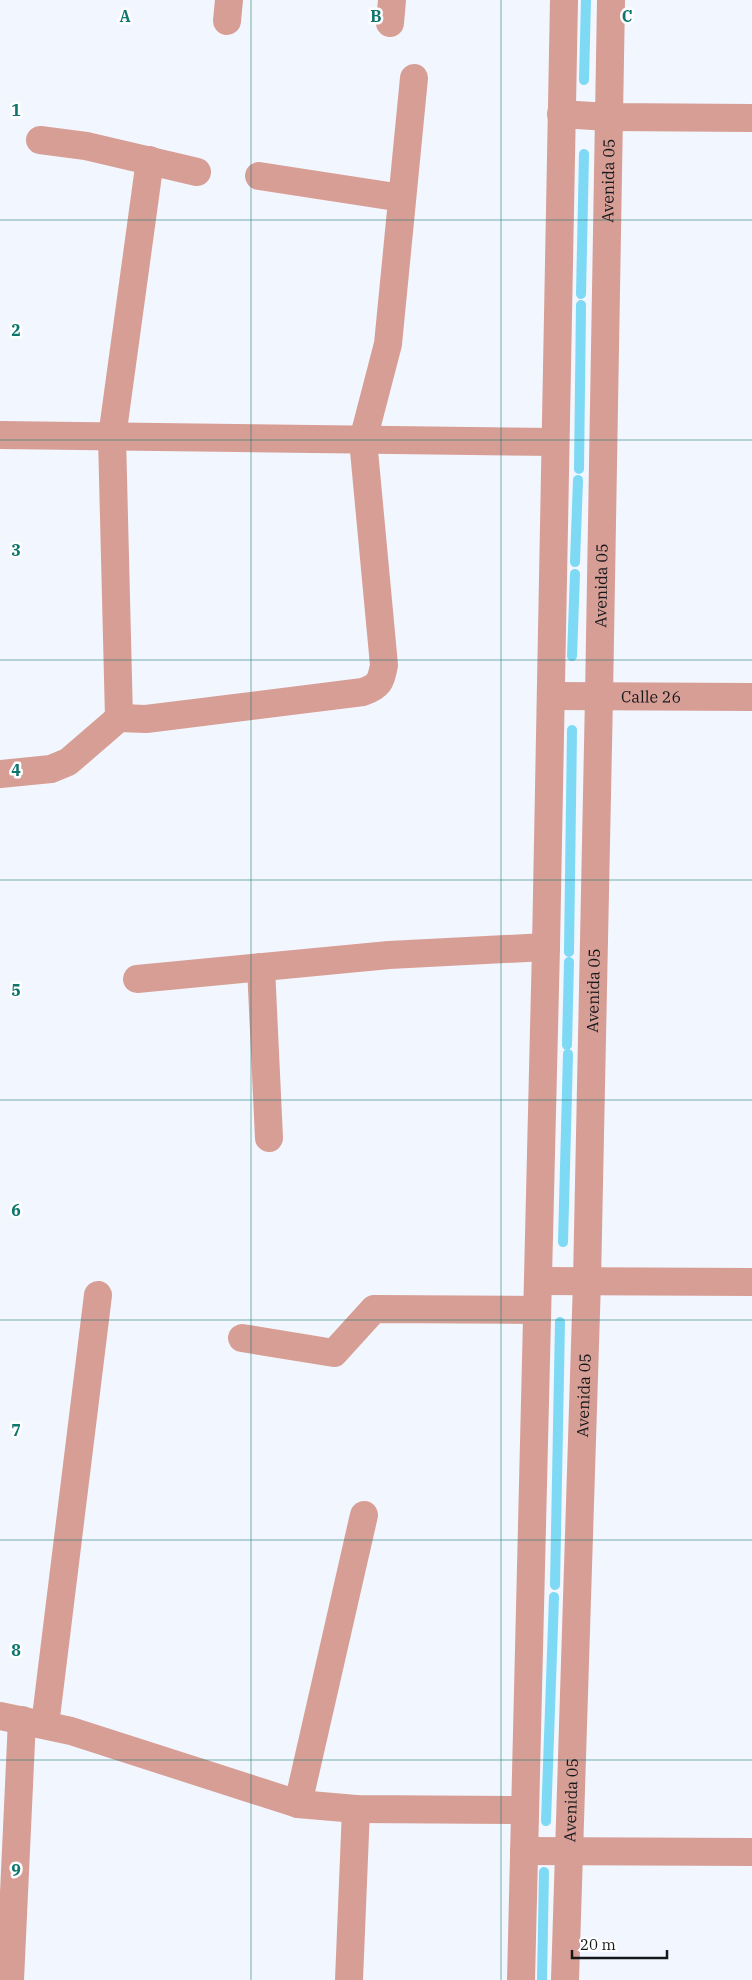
<svg xmlns="http://www.w3.org/2000/svg" width="752" height="1980" viewBox="0 0 752 1980" font-family="'IBM Plex Serif',serif">
	<style>
		.lines { fill: none; stroke-linecap: round; stroke-linejoin: round }
		.stream { stroke: #7ed9f4; stroke-width: 10 }
		.minor { stroke: #d79e95; stroke-width: 28 }
		.grid { fill: none; stroke: #0f766e; stroke-width: 1; stroke-opacity: 0.55 }
		.labels { text-anchor: middle; dominant-baseline: central; stroke-width: 5; stroke-linejoin: round; paint-order: stroke }
		.street-label { font-size: 16px; fill: #17181c; stroke: #fff }
		.grid-label { font-size: 16px; text-anchor: middle; font-weight: bold; fill: #0f766e; stroke: #fff; stroke-width: 5; stroke-linejoin: round; paint-order: stroke }
	</style>
	<rect width="100%" height="100%" fill="#f2f6fe"/>
	<g class="lines">
		<path class="stream" d="M 584,80 L 586,0
			M 581,294 L 584,154
			M 579,469 L 581,305
			M 575,562 L 578,480
			M 572,656 L 575,574
			M 569,952 L 572,730
			M 567,1045 L 569,962
			M 563,1242 L 568,1054
			M 555,1585 L 560,1322
			M 546,1821 L 554,1597
			M 542,1980 L 544,1872"/>
		<g class="minor">
			<path d="M 227,21 L 229,0"/>
			<path d="M 390,23 L 392,0"/>
			<path d="M 561,114 L 608,117 L 752,118"/>
			<path d="M 40,140 L 86,146 L 197,172"/>
			<path d="M 259,176 L 402,198"/>
			<path d="M 0,435 L 555,442"/>
			<path id="s1" d="M 551,696 L 752,697"/>
			<path d="M 119,718 L 112,437 L 150,160"/>
			<path d="M 0,774 L 51,769 L 68,762 L 119,718 L 146,719 L 363,692 C 379,686 381,682 384,665 L 363,440 L 388,344 L 414,78"/>
			<path d="M 261,967 L 269,1138"/>
			<path d="M 137,979 L 389,955 L 546,947"/>
			<path d="M 538,1281 L 752,1282"/>
			<path d="M 242,1338 L 334,1353 L 374,1309 L 537,1310"/>
			<path d="M 0,1716 L 71,1731 L 298,1804 L 356,1809 L 525,1810"/>
			<path d="M 45,1725 L 98,1295"/>
			<path d="M 298,1804 L 364,1515"/>
			<path d="M 524,1851 L 752,1852"/>
			<path d="M 10,1980 L 22,1720"/>
			<path d="M 349,1980 L 356,1809"/>
			<path d="M 521,1980 L 546,947 L 564,0"/>
			<path id="s2" d="M 565,1980 L 587,1281 L 599,697 L 611,0"/>
		</g>
	</g>
	<path class="grid" d="M 251,0 L 251,1980M 501,0 L 501,1980M 0,220 L 752,220M 0,440 L 752,440M 0,660 L 752,660M 0,880 L 752,880M 0,1100 L 752,1100M 0,1320 L 752,1320M 0,1540 L 752,1540M 0,1760 L 752,1760"/>
	<g class="labels">
		<g class="street-label">
			<text stroke="none"><textPath href="#s2" startOffset="1800">Avenida 05</textPath></text>
			<text stroke="none"><textPath href="#s2" startOffset="1395">Avenida 05</textPath></text>
			<text stroke="none"><textPath href="#s1" startOffset="100">Calle 26</textPath></text>
			<text stroke="none"><textPath href="#s2" startOffset="990">Avenida 05</textPath></text>
			<text stroke="none"><textPath href="#s2" startOffset="585">Avenida 05</textPath></text>
			<text stroke="none"><textPath href="#s2" startOffset="180">Avenida 05</textPath></text>
		</g>
	</g>
	<g class="grid-label">
		<text x="125" y="22">A</text>
		<text x="376" y="22">B</text>
		<text x="627" y="22">C</text>
		<text x="16" y="116">1</text>
		<text x="16" y="336">2</text>
		<text x="16" y="556">3</text>
		<text x="16" y="776">4</text>
		<text x="16" y="996">5</text>
		<text x="16" y="1216">6</text>
		<text x="16" y="1436">7</text>
		<text x="16" y="1656">8</text>
		<text x="16" y="1876">9</text>
	</g>
	<path d="M572 1950v8h95v-8" fill="none" stroke="#17181c" stroke-width="2.5"/>
	<text x="580" y="1950" font-size="15" fill="#17181c" stroke="#ffffff" stroke-width="4" paint-order="stroke">20 m</text>
</svg>
